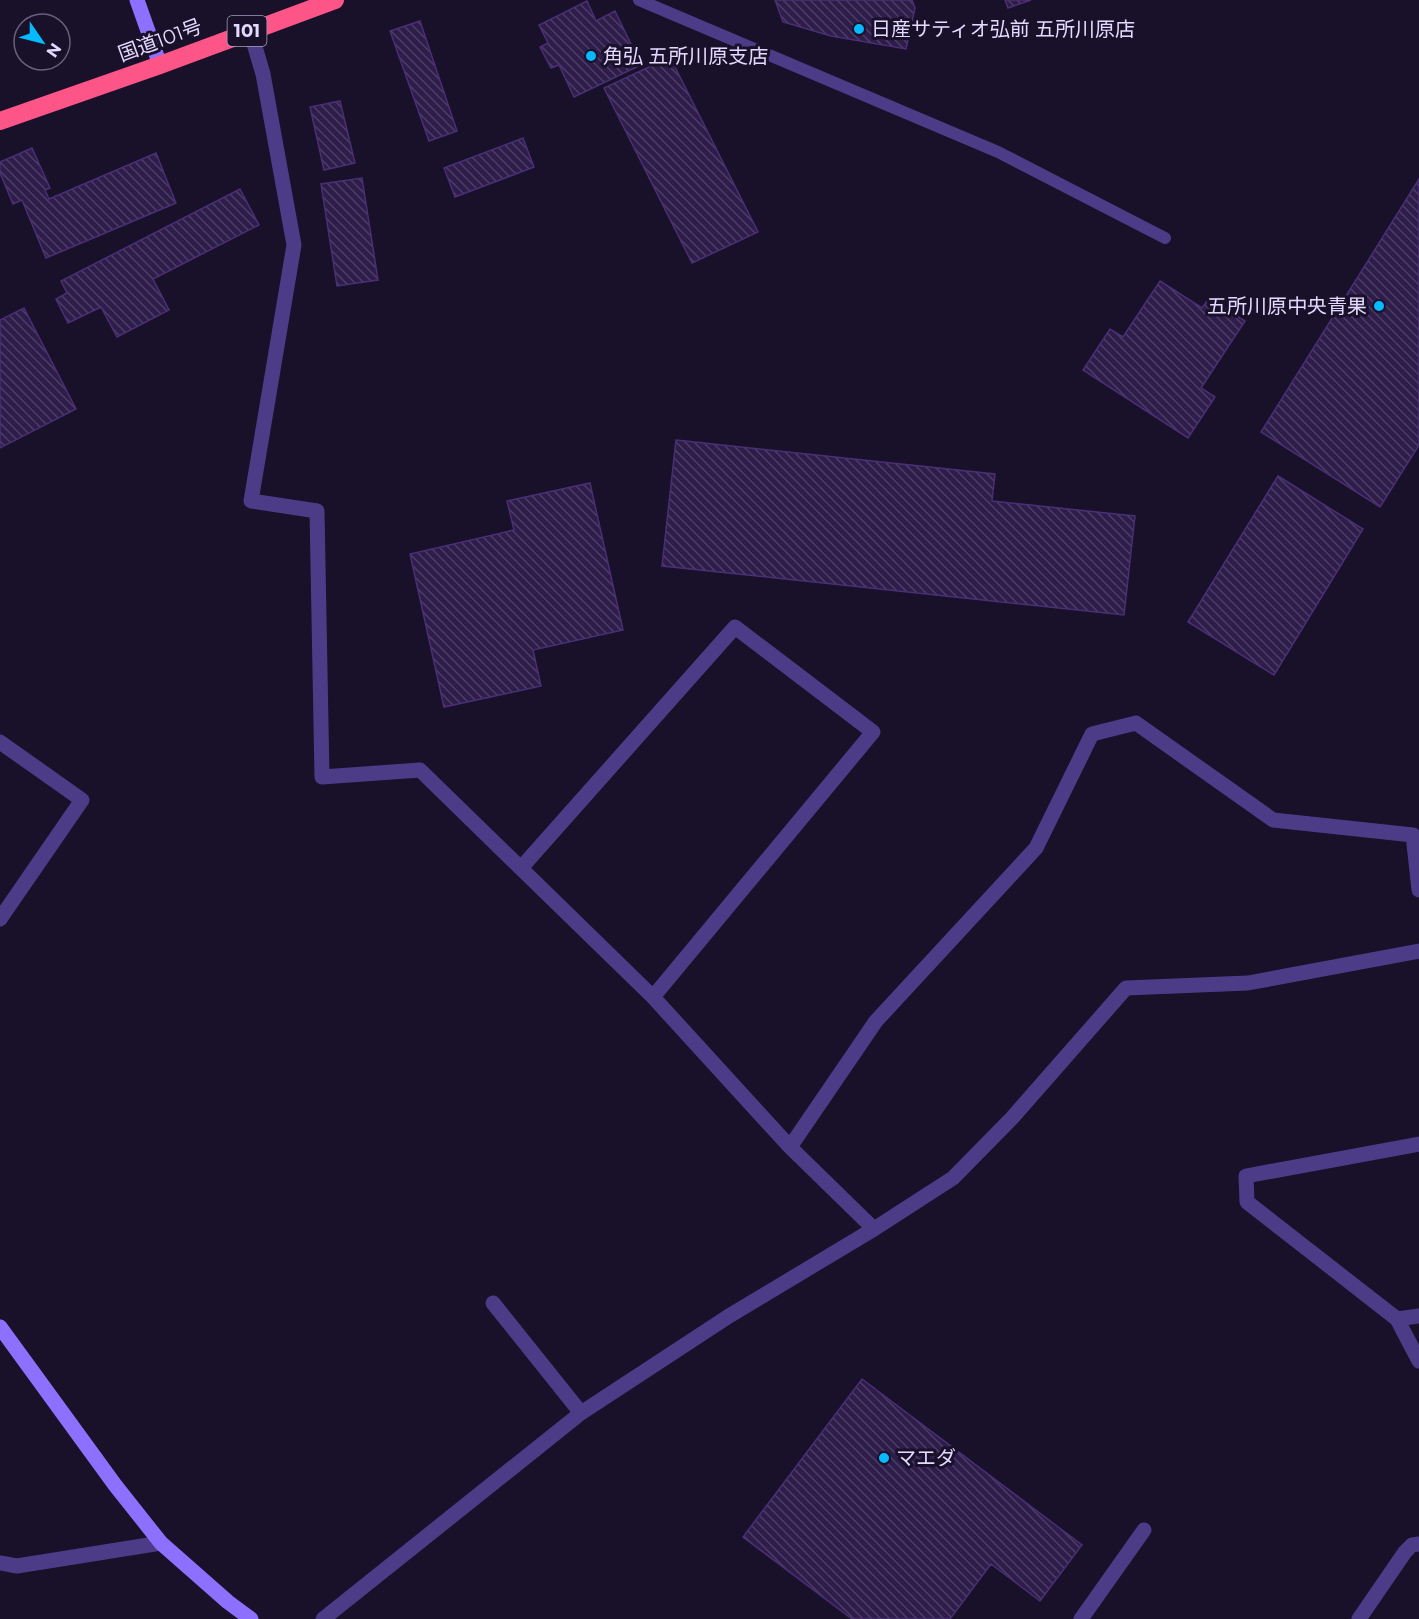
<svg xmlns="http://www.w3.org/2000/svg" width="1419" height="1619" viewBox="0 0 1419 1619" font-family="Montserrat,'Noto Sans JP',sans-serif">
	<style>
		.building { fill: url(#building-back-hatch); stroke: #492f76; stroke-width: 1.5 }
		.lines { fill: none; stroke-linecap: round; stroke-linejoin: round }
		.lane { stroke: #4c3c88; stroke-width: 12 }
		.street { stroke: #4c3c88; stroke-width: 15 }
		.secondary { stroke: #8d70fe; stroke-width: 15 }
		.highway { stroke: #fe5589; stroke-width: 18 }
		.poi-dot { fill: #06bafe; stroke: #191029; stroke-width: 2 }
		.labels { text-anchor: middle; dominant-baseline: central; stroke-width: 6; stroke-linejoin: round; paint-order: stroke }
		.shield { fill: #191029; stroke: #a79dbf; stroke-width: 1.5 }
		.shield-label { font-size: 18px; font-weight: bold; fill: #e4d9ff }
		.poi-label { font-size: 20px; fill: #e4d9ff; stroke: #191029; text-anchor: start }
		.street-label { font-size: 20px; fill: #e4d9ff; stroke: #191029 }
	</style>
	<defs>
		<pattern id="building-back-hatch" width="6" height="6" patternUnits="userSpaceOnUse" patternTransform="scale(1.5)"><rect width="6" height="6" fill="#2e1d4a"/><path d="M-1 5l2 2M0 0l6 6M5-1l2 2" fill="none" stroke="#4c3d65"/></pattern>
	</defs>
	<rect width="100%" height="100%" fill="#191029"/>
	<path class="building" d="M 775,0 L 912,0 L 915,8 L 906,49 L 831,36 L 783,22 Z
		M 1005,0 L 1031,0 L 1008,8 Z
		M 587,1 L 596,21 L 615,11 L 641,65 L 574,97 L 559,65 L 551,68 L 540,47 L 548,43 L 539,25 Z
		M 420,21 L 457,131 L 429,141 L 390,31 Z
		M 670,57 L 758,232 L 692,263 L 604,88 Z
		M 340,101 L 355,163 L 324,170 L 310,107 Z
		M 523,138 L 534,167 L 455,197 L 444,168 Z
		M 32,148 L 50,188 L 45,190 L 49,199 L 156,153 L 176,203 L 46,258 L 22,200 L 13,204 L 0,173 L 0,162 Z
		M 362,178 L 378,280 L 337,286 L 321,184 Z
		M 1419,179 L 1419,445 L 1380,507 L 1261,432 Z
		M 240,189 L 259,225 L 153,279 L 169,310 L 117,337 L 101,307 L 68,323 L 56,299 L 67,293 L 61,281 Z
		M 1160,281 L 1202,308 L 1209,298 L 1245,321 L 1201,388 L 1215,397 L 1188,438 L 1083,370 L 1110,329 L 1123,337 Z
		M 24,308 L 76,409 L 0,448 L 0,320 Z
		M 676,440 L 995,474 L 992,501 L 1135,516 L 1124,615 L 662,566 Z
		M 1278,476 L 1363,529 L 1274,675 L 1188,622 Z
		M 590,483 L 623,630 L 533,650 L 541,686 L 444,707 L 410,554 L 514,530 L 507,501 Z
		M 862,1379 L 1082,1545 L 1040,1601 L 991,1564 L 950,1619 L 852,1619 L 743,1537 Z"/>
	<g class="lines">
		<path class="lane" d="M 639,0 L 998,152 L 1165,238"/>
		<path class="street" d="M 250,30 L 263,74 L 294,245 L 251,501 L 317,511 L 322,777 L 420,770 L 653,997 L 790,1147 L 874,1229
			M 0,742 L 82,800 L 0,919
			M 521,868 L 735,627 L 873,732 L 653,997
			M 1419,1144 L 1246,1176 L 1247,1202 L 1397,1319 L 1419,1361
			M 790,1147 L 876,1021 L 1036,848 L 1092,734 L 1136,723 L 1273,820 L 1413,835 L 1419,890
			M 493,1303 L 581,1413
			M 1397,1319 L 1419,1316
			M 0,1563 L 17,1566 L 161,1543
			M 323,1619 L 581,1413 L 729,1316 L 874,1229 L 953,1178 L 1012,1118 L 1126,988 L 1248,983 L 1419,951
			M 1081,1619 L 1144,1530
			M 1359,1619 L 1405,1552 L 1412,1545 L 1419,1544"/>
		<path class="secondary" d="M 137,0 L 160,65
			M 0,1327 L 115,1485 L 161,1543 L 228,1602 L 251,1619"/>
		<path class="highway" d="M 0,121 L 160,65 L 335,0"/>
	</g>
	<g class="poi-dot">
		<circle cx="859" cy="29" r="6"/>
		<circle cx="591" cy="56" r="6"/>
		<circle cx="1379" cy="306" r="6"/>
		<circle cx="884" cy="1458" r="6"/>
	</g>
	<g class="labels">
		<rect class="shield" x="227.5" y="16" width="39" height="30" rx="4.5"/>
		<g class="shield-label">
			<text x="247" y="31">101</text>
		</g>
		<g class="poi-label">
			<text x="871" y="29">日産サティオ弘前 五所川原店</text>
			<text x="603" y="56">角弘 五所川原支店</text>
			<text x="1367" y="306" text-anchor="end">五所川原中央青果</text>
			<text x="896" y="1458">マエダ</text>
		</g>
		<g class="street-label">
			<text transform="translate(160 40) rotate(-20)">国道101号</text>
		</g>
	</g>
	<g transform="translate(42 42) rotate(125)"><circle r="28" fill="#191029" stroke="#6a607f" stroke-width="1.5"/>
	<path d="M0-4.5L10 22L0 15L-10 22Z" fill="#06bafe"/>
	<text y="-9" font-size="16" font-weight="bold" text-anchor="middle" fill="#e4d9ff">N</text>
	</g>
</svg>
